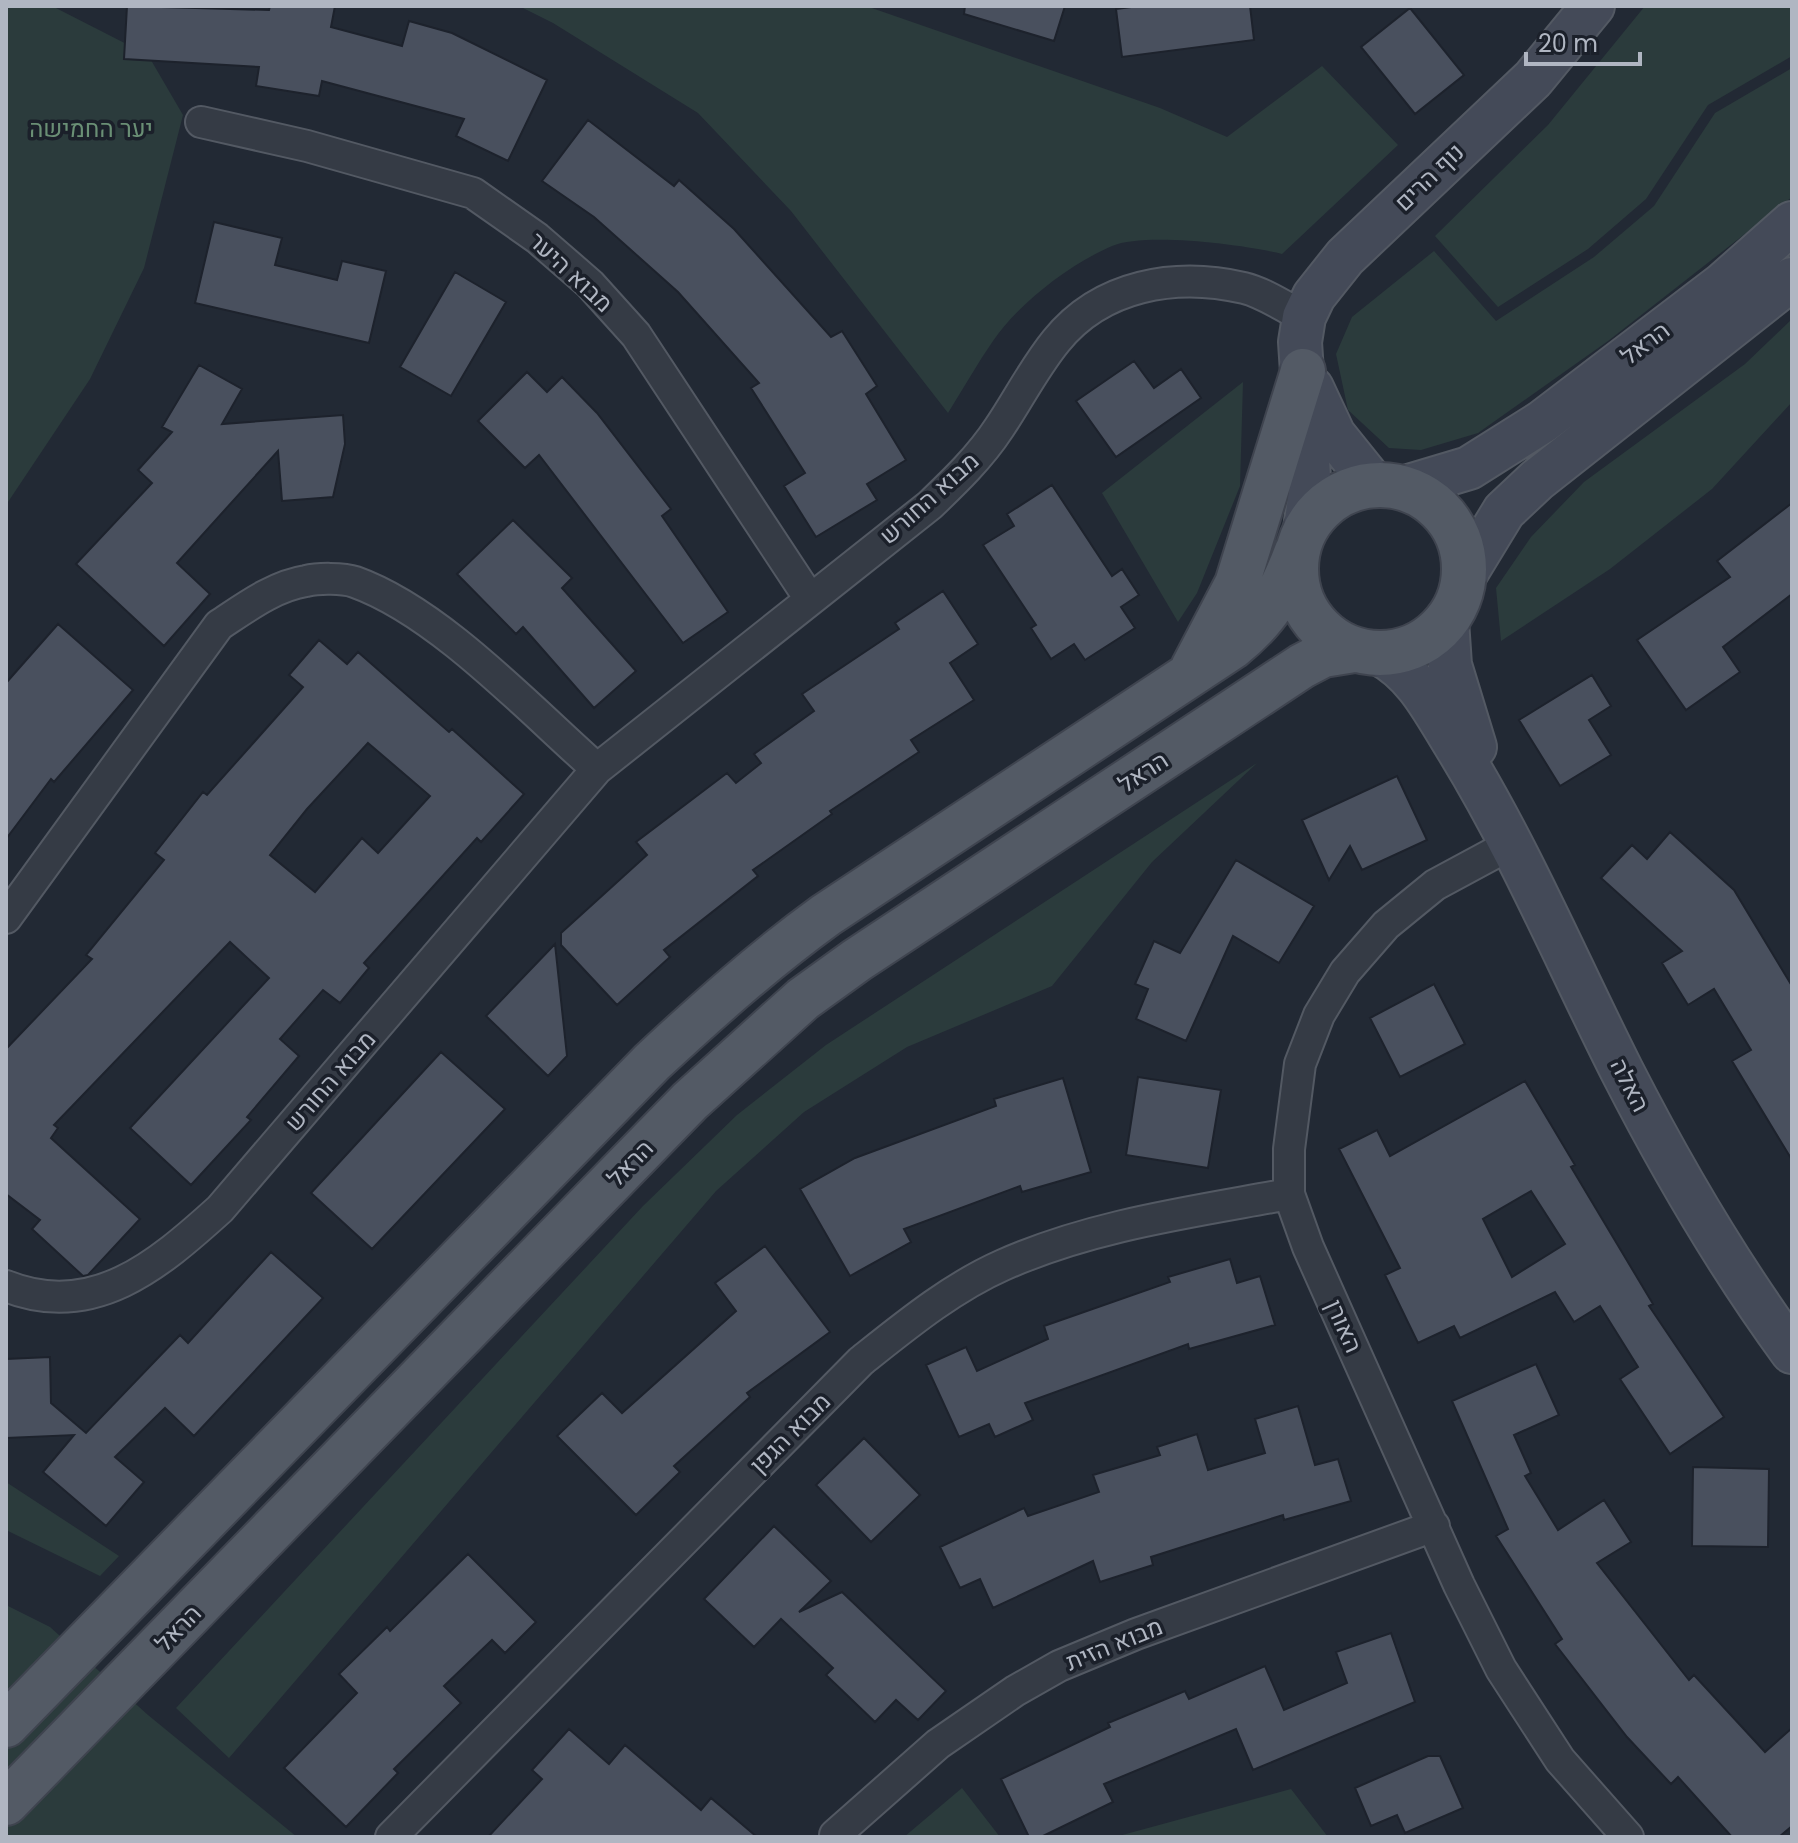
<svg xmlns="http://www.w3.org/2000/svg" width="1798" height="1843" viewBox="0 0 1798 1843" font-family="Poppins,Heebo,sans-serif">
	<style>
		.green { fill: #2b3b3c }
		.building { fill: #49505e; stroke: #1d222c; stroke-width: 2; fill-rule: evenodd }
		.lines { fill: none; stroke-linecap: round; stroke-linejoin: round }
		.street-casing { stroke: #535963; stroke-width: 34 }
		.secondary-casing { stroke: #535963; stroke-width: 46 }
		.primary-casing { stroke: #3f444f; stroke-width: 48 }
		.street { stroke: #353b45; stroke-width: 30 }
		.secondary { stroke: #444a58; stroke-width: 42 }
		.primary { stroke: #535a65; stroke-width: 44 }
		.labels { text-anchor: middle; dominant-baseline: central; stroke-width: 7; stroke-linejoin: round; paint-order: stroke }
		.park-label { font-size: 24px; fill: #6a8f75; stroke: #1b202a }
		.street-label { font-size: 24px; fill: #b0b6c2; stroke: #1b202a }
	</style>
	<rect width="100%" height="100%" fill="#222934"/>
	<path class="green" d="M 6,6 L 52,6 L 148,55 L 183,115 L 144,268 L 90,379 L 6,505 Z
		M 519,6 L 866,6 L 1160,108 L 1227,137 L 1322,66 L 1398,145 L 1282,254 C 1246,245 1146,232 1112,246 C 1070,264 1019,303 993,341 C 977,364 963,389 948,413 L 791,211 L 698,113 L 553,23 Z
		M 1645,6 L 1792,6 L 1792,56 L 1708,105 L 1646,199 L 1588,249 L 1498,307 L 1435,236 L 1548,125 Z
		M 1792,68 L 1792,197 L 1608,341 L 1478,433 L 1421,450 L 1389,448 L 1348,410 L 1336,354 L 1352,317 L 1434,251 L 1496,321 L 1594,257 L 1654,206 L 1715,113 Z
		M 1792,319 L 1792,402 L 1712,489 L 1610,569 L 1501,641 L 1496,588 L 1531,537 L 1584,482 L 1745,364 Z
		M 1243,382 L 1240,486 L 1197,593 L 1178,622 L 1102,493 Z
		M 1257,763 L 1152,862 L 1052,986 L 907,1047 L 804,1112 L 716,1191 L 229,1758 L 176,1708 L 643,1206 L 737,1115 L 826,1045 Z
		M 6,1482 L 119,1556 L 100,1576 L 6,1530 Z
		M 6,1605 L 50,1627 L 148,1715 L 297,1837 L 6,1837 Z
		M 962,1788 L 1000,1837 L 904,1837 Z
		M 1291,1789 L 1328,1837 L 1115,1837 Z"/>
	<path class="building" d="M 127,6 L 269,10 L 270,6 L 335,6 L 331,27 L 402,46 L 409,21 L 452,33 L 547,80 L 508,161 L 456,136 L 464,119 L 322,81 L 319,96 L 256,86 L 259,67 L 124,59 Z
		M 965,6 L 1065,6 L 1054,41 L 964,14 Z
		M 1139,6 L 1250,6 L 1254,40 L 1122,57 L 1116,9 Z
		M 1410,8 L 1464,75 L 1415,114 L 1361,47 Z
		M 588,120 L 674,186 L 679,180 L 734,229 L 831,337 L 842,331 L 877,386 L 866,394 L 906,460 L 867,484 L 877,500 L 816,537 L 784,486 L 805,473 L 751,388 L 759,383 L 678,292 L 594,217 L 542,181 Z
		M 214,222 L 282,238 L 275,265 L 337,280 L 342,261 L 386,271 L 369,343 L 195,303 Z
		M 455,272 L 506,302 L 451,396 L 400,367 Z
		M 1134,361 L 1154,388 L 1181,369 L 1201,398 L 1116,457 L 1076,401 Z
		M 199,365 L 242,389 L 222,424 L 343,415 L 345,444 L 333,497 L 282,501 L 278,451 L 177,563 L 210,594 L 164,646 L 76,564 L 152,483 L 138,470 L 172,432 L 162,427 Z
		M 527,372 L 547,392 L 562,377 L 597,413 L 671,509 L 662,516 L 728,612 L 683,643 L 539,455 L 525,468 L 478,421 Z
		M 1052,485 L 1112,576 L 1122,569 L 1139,595 L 1121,607 L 1135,628 L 1085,660 L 1074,644 L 1051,659 L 1031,628 L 1036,625 L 983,545 L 1014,526 L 1007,514 Z
		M 1792,503 L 1792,594 L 1723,647 L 1740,672 L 1686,710 L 1637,640 L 1730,577 L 1717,561 Z
		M 513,520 L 572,578 L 562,588 L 636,671 L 594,708 L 523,627 L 516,634 L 457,574 Z
		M 943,591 L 978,644 L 950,663 L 974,700 L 911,740 L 919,752 L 830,811 L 832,814 L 753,870 L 758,876 L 664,950 L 670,957 L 617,1005 L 561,945 L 561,933 L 647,855 L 636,842 L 727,773 L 736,783 L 761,763 L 754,754 L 814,711 L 802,694 L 899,629 L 895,623 Z
		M 58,624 L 133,690 L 54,782 L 51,779 L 6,839 L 6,683 Z
		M 319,640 L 347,664 L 358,652 L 449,732 L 452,729 L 524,794 L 481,842 L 477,838 L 364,963 L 369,968 L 340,1003 L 323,990 L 280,1039 L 299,1056 L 247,1117 L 251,1120 L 191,1185 L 130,1128 L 269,978 L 230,942 L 54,1125 L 58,1128 L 51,1138 L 140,1219 L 88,1275 L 83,1276 L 32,1229 L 40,1220 L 6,1194 L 6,1049 L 92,959 L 86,955 L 164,860 L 155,853 L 203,792 L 207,795 L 303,687 L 289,675 ZM 368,743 L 430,796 L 378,853 L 362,838 L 315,892 L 270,855 L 307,809 Z
		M 1592,675 L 1611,706 L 1589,720 L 1611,755 L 1560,786 L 1519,720 Z
		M 1397,776 L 1427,840 L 1362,870 L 1350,846 L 1329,880 L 1302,820 Z
		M 1670,832 L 1734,890 L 1792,986 L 1792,1160 L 1732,1061 L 1751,1050 L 1714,989 L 1688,1005 L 1662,963 L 1682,951 L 1601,878 L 1632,845 L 1647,859 Z
		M 1236,860 L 1314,906 L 1279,963 L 1233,936 L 1186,1041 L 1136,1019 L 1148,989 L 1135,984 L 1154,941 L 1180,953 Z
		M 555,944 L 567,1056 L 548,1076 L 486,1016 Z
		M 1434,984 L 1465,1044 L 1400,1077 L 1370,1018 Z
		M 441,1052 L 505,1109 L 372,1249 L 311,1193 Z
		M 1138,1077 L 1221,1090 L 1208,1168 L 1126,1155 Z
		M 1063,1078 L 1091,1172 L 1022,1192 L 1020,1186 L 904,1229 L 911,1242 L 850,1276 L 800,1189 L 855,1158 L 996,1106 L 994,1099 Z
		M 1525,1081 L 1575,1165 L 1571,1167 L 1653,1304 L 1649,1306 L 1724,1417 L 1670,1454 L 1620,1379 L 1638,1367 L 1600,1306 L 1574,1322 L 1555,1292 L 1460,1338 L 1454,1326 L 1418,1343 L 1385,1275 L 1400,1268 L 1339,1149 L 1377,1130 L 1390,1156 ZM 1531,1191 L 1565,1244 L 1512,1277 L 1483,1219 Z
		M 765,1246 L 830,1332 L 747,1393 L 750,1397 L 674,1466 L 680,1472 L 636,1515 L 557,1436 L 602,1393 L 622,1413 L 736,1311 L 715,1283 Z
		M 271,1252 L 323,1298 L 194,1436 L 165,1408 L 115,1457 L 144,1482 L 106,1526 L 43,1472 L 74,1435 L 6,1438 L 6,1359 L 50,1357 L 51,1403 L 86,1433 L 180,1335 L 188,1343 Z
		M 1230,1259 L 1237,1283 L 1260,1276 L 1275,1325 L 1189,1349 L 1188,1344 L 1025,1403 L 1033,1420 L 995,1437 L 989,1424 L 959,1437 L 926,1365 L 966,1347 L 977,1371 L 1048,1339 L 1044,1326 L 1170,1282 L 1168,1277 Z
		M 1536,1364 L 1559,1415 L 1514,1435 L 1531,1473 L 1525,1476 L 1558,1530 L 1604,1500 L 1631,1542 L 1597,1563 L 1689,1680 L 1694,1675 L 1765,1752 L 1792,1728 L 1792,1826 L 1779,1837 L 1732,1837 L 1678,1777 L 1671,1784 L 1627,1737 L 1555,1644 L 1562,1639 L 1496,1536 L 1508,1529 L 1452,1401 Z
		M 1298,1406 L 1315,1465 L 1338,1459 L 1351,1501 L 1284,1520 L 1283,1515 L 1151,1557 L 1153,1565 L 1100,1582 L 1093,1561 L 993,1608 L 980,1579 L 960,1588 L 940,1547 L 1024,1508 L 1028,1516 L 1099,1492 L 1093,1475 L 1160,1455 L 1157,1447 L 1197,1434 L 1208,1470 L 1265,1453 L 1255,1419 Z
		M 864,1438 L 920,1495 L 871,1542 L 816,1485 Z
		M 1693,1467 L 1769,1469 L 1768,1547 L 1692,1546 Z
		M 774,1526 L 831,1581 L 799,1612 L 842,1592 L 946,1691 L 918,1720 L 896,1700 L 875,1722 L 826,1675 L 833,1668 L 781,1619 L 754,1647 L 704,1599 Z
		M 468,1554 L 536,1622 L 505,1653 L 492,1640 L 444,1686 L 461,1703 L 394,1769 L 398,1773 L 346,1827 L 284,1768 L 357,1693 L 339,1674 L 387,1627 L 390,1631 Z
		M 1391,1633 L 1415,1702 L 1253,1770 L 1236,1729 L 1104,1784 L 1113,1802 L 1041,1837 L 1029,1837 L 1001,1779 L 1110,1727 L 1108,1723 L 1185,1691 L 1189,1699 L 1265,1666 L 1284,1710 L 1347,1683 L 1336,1652 Z
		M 569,1729 L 609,1764 L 625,1745 L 701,1810 L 711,1798 L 757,1837 L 488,1837 L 542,1779 L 532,1770 Z
		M 1428,1756 L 1440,1756 L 1463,1808 L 1405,1833 L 1397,1815 L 1371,1826 L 1355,1788 Z"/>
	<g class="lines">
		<g class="street-casing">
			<path id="street" d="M 201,122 L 307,146 L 473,193 L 537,238 L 590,284 L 636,335 L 810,599
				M 1511,844 L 1435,885 L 1386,925 L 1345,972 L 1319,1015 L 1300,1064 L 1289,1149 L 1289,1194 L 1308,1247 L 1459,1585 L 1501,1669 L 1560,1760 L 1628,1837
				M 6,918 L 219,625 C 245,608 274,586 306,581 C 318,578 343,578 355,582 C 439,612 529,709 597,769
				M 6,1286 C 93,1321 158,1265 220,1209 L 597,769 L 930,505 C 955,481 980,457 999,428 C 1018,400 1034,368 1056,341 C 1101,285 1175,272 1244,288 C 1264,293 1285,307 1304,317
				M 835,1835 L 938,1744 L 1015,1691 L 1059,1666 L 1136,1634 L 1434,1526
				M 391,1837 L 861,1361 C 905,1326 951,1288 1003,1265 C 1093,1225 1192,1212 1289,1194"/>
		</g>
		<g class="secondary-casing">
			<path id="secondary" d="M 1312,388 L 1334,435 L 1375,486
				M 1402,488 L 1469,468 L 1542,422 L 1723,284 L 1792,223
				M 1305,529 L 1310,492 L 1300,342 L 1304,317 L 1314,296 L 1345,257 L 1533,79 L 1593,6
				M 1465,575 L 1504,511 L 1537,480 L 1792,279
				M 1447,621 L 1450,665 L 1475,747
				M 1380,654 C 1417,674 1434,711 1456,746 C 1520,850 1567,962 1622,1071 C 1672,1169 1727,1263 1792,1352"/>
		</g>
		<g class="primary-casing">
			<path id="primary" d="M1296 569a84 84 0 1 1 168 0a84 84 0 1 1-168 0Z
				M 1193,668 L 1237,584 L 1303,371
				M 6,1725 L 652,1062 C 708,1010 764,960 826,915 L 1232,647 C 1269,617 1280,596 1297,551
				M 6,1803 L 690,1101 L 803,999 L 857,960 L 1302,666 L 1323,655 L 1354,650"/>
		</g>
		<use href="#street" class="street"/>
		<use href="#secondary" class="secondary"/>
		<use href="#primary" class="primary"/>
	</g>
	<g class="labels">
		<g class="park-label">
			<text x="91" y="128">יער החמישה</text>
		</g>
		<g class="street-label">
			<text transform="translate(1429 177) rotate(-44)">נוף הרים</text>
			<text transform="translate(571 272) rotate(43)">מבוא היער</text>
			<text transform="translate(1645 343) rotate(-37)">הראל</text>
			<text transform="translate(929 498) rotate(-42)">מבוא החורש</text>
			<text transform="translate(1143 772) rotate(-33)">הראל</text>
			<text transform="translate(330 1081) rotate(-49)">מבוא החורש</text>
			<text transform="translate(1630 1085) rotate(63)">האלה</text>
			<text transform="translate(630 1163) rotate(-46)">הראל</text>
			<text transform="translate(1344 1326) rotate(66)">האורן</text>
			<text transform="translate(790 1433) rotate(-45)">מבוא הגפן</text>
			<text transform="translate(178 1628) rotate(-46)">הראל</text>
			<text transform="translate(1114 1644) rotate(-22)">מבוא הזית</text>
		</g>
	</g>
	<rect width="1798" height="1843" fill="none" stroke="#b0b6c2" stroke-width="16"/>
	<path d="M1526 52v12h114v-12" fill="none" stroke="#b0b6c2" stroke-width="4"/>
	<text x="1538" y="52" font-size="24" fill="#b0b6c2" stroke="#1b202a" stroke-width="6" paint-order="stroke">20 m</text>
</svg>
